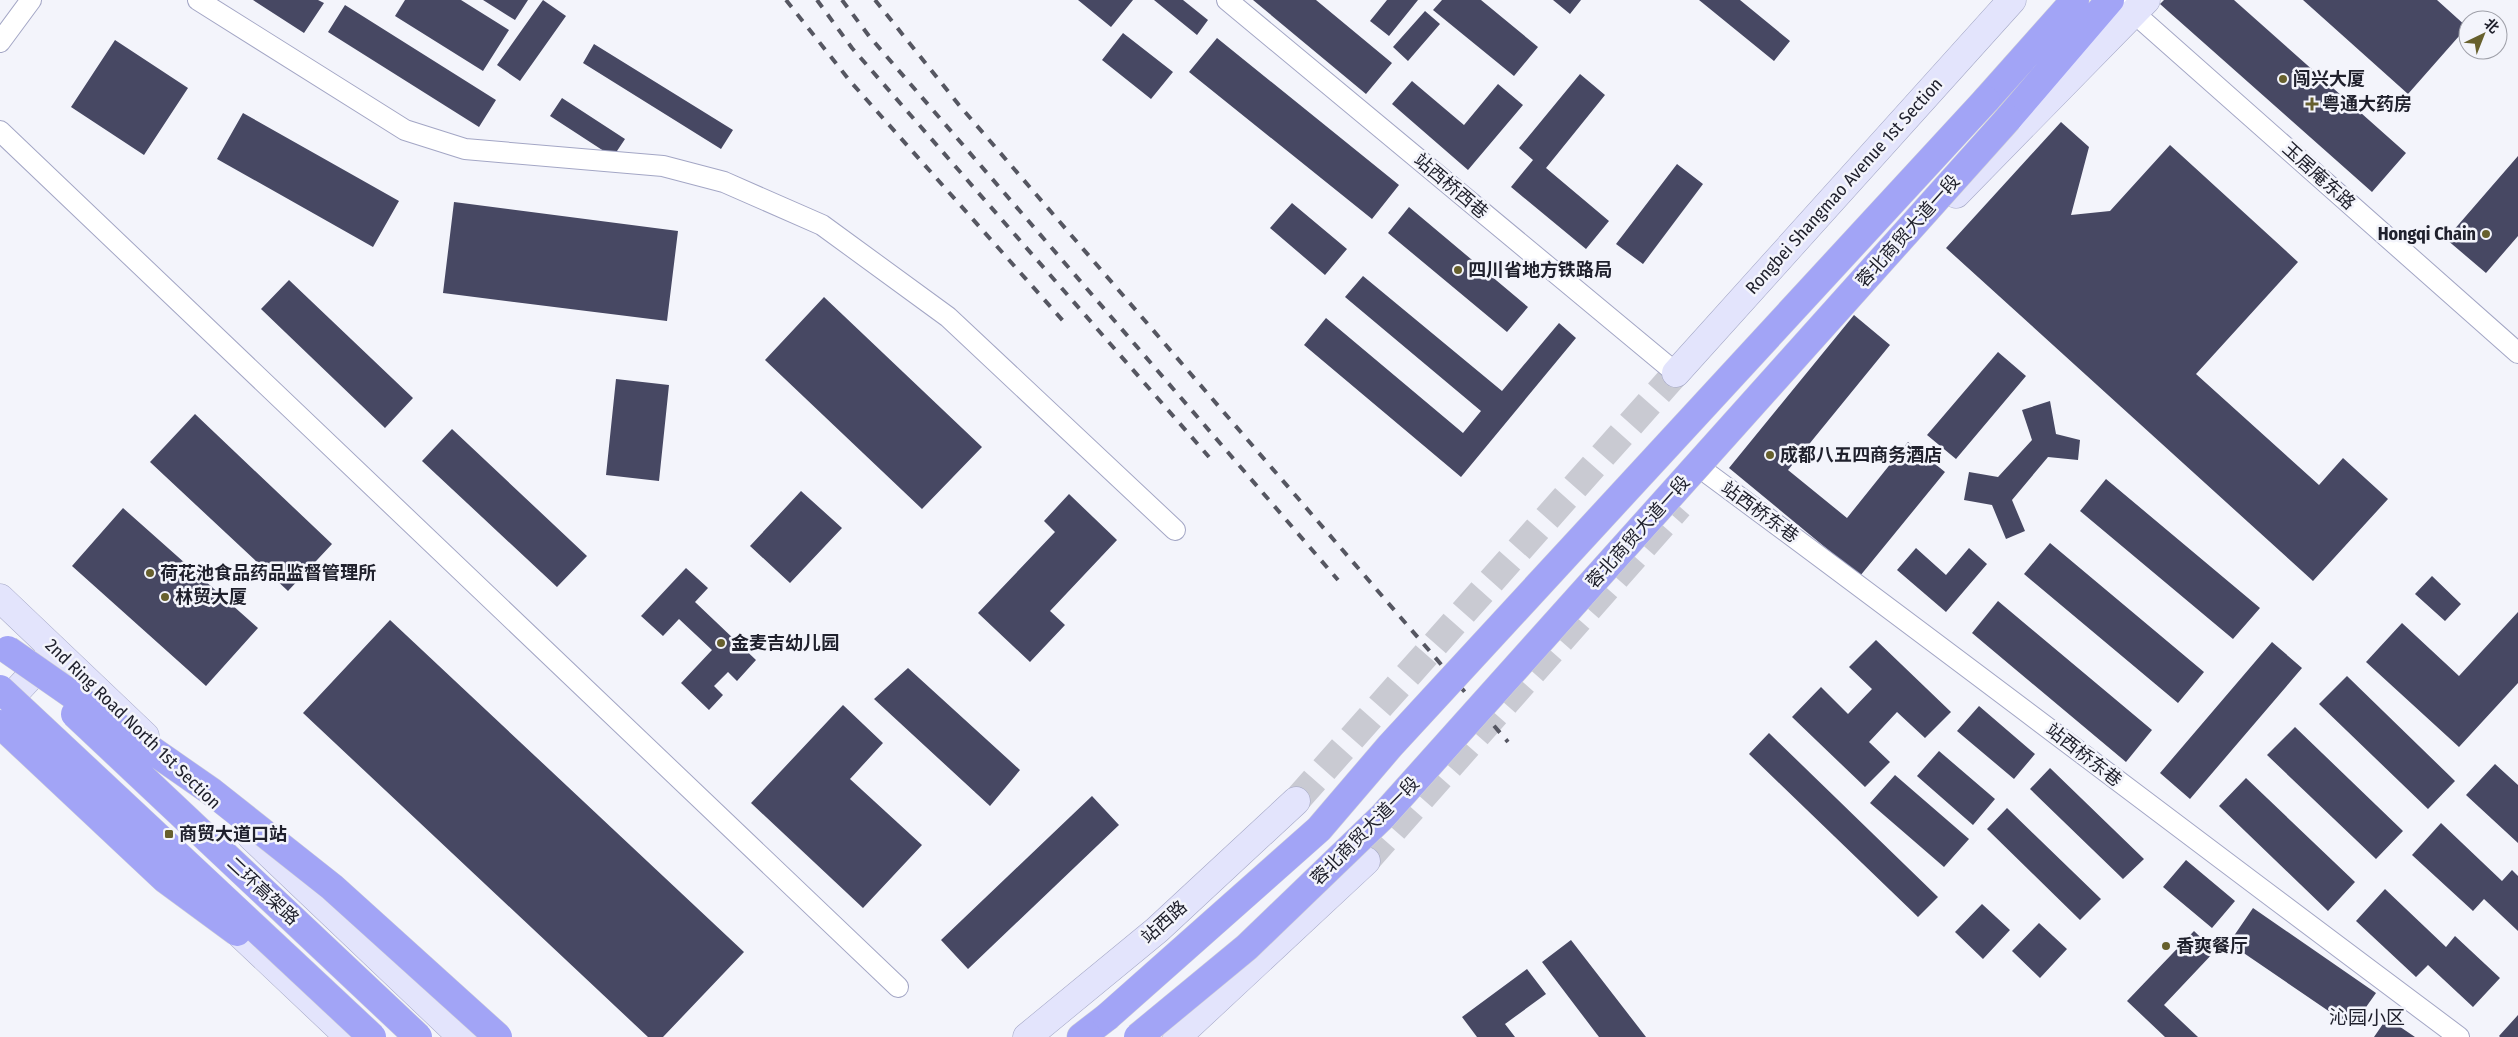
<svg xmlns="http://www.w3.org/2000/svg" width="2518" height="1037" viewBox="0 0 2518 1037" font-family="'Fira Sans Condensed','Noto Sans SC',sans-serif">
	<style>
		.building { fill: #474863 }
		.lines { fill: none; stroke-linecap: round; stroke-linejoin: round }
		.secondary-tunnel { stroke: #c9cad2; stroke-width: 28; stroke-dasharray: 28 14; stroke-linecap: butt }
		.street-casing { stroke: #a3a6c5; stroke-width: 22 }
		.secondary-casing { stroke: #a3a6c5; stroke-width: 29 }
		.highway-casing { stroke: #d2d3d5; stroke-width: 29 }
		.street { stroke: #fff; stroke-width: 20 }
		.secondary { stroke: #e3e4fc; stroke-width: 28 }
		.highway { stroke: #a2a4f6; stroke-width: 28 }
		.rail { stroke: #555661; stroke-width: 4; stroke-dasharray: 9 9; stroke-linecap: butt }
		.highway-bridge-casing { stroke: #d2d3d5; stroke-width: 29; stroke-linecap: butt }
		.highway-bridge { stroke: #a2a4f6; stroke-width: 28 }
		.poi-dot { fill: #67602d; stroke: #f3f4fb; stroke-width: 2 }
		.labels { text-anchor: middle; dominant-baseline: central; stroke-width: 5; stroke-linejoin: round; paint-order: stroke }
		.poi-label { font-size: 18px; font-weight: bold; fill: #20212d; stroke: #f3f4fb; text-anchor: start }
		.street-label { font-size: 18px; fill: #20212d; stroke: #f3f4fb }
		.neighbourhood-label { font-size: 19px; fill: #20212d; stroke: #f3f4fb }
	</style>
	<rect width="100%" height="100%" fill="#f3f4fb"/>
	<path class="building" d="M 253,0 L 318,0 L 324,3 L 304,33 Z
		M 405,0 L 461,0 L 509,30 L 483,71 L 395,16 Z
		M 483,0 L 528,0 L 515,20 Z
		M 543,0 L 566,16 L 520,81 L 497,65 Z
		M 1078,0 L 1133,0 L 1111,27 Z
		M 1154,0 L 1183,0 L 1208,20 L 1197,35 Z
		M 1253,0 L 1316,0 L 1392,63 L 1366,94 Z
		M 1387,0 L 1418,0 L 1389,36 L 1370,21 Z
		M 1442,0 L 1481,0 L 1538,47 L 1514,76 L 1433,10 Z
		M 1553,0 L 1581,0 L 1570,14 Z
		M 1699,0 L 1740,0 L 1790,41 L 1774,61 Z
		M 2164,0 L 2234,0 L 2406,153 L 2372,192 L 2160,4 Z
		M 2303,0 L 2437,0 L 2467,27 L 2408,94 Z
		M 345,5 L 496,100 L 479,127 L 328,32 Z
		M 1425,11 L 1440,24 L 1408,61 L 1393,47 Z
		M 1123,33 L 1173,72 L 1151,99 L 1102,60 Z
		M 1217,38 L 1399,185 L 1372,219 L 1189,72 Z
		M 115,40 L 188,88 L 144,155 L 71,107 Z
		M 594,44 L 733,130 L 721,149 L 583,63 Z
		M 1580,74 L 1605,95 L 1546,168 L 1609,221 L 1586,249 L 1511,187 L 1533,160 L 1519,148 Z
		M 1412,81 L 1464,125 L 1498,84 L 1523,105 L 1468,170 L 1392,104 Z
		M 562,98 L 625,139 L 613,157 L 550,116 Z
		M 243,113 L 399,201 L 373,247 L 217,159 Z
		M 2061,122 L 2089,147 L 2071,215 L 2110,211 L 2170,145 L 2298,262 L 2196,374 L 2319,485 L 2343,458 L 2388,499 L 2313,581 L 1946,248 Z
		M 2518,156 L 2518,236 L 2486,273 L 2446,239 Z
		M 1677,164 L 1703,184 L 1643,264 L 1616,244 Z
		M 454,202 L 678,231 L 667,321 L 443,293 Z
		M 1292,203 L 1347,249 L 1325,275 L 1270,228 Z
		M 1409,207 L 1528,307 L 1507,332 L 1388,233 Z
		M 1363,276 L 1502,391 L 1559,323 L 1576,338 L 1461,477 L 1304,345 L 1326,318 L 1463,433 L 1481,411 L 1345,297 Z
		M 289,280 L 413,398 L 385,428 L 261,309 Z
		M 824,297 L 982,447 L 922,509 L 765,360 Z
		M 1854,315 L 1890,345 L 1788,470 L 1847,518 L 1908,442 L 1945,472 L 1860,576 L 1729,468 Z
		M 1998,352 L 2026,376 L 1956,459 L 1927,435 Z
		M 616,379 L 669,385 L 659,481 L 606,475 Z
		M 2050,401 L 2056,434 L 2080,440 L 2078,460 L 2048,457 L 2012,500 L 2025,531 L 2006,539 L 1992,505 L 1964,500 L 1969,472 L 1998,477 L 2032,440 L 2022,410 Z
		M 195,414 L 332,544 L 288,591 L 150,462 Z
		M 452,429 L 587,556 L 557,587 L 422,461 Z
		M 2106,479 L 2260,608 L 2233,639 L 2080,511 Z
		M 801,491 L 842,528 L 790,583 L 750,546 Z
		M 1069,494 L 1117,540 L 1050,611 L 1065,625 L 1030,662 L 978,613 L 1055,532 L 1044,521 Z
		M 123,508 L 258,628 L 206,686 L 72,566 Z
		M 2050,543 L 2204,672 L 2178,703 L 2024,574 Z
		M 1916,548 L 1946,575 L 1969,548 L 1987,564 L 1946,612 L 1897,570 Z
		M 686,568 L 708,588 L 695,602 L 756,660 L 737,681 L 728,672 L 714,686 L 723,695 L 709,710 L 681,683 L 712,650 L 679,619 L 663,636 L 641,616 Z
		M 2432,576 L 2461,604 L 2445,621 L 2415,594 Z
		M 1998,601 L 2152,730 L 2126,762 L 1972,633 Z
		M 2518,612 L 2518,683 L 2459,747 L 2366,662 L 2402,623 L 2459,676 Z
		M 390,620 L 744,952 L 663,1037 L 648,1037 L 303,713 Z
		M 1876,640 L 1951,712 L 1925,738 L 1897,712 L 1869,742 L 1890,762 L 1865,787 L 1792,717 L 1821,687 L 1848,714 L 1872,689 L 1849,667 Z
		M 2272,642 L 2302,668 L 2190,799 L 2160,773 Z
		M 908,668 L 1020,770 L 990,806 L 874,699 Z
		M 2347,676 L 2455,781 L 2428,809 L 2319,704 Z
		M 843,705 L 883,743 L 850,779 L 922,845 L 863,908 L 751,803 Z
		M 1979,706 L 2035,754 L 2014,779 L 1957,731 Z
		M 2295,727 L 2403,831 L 2376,859 L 2267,755 Z
		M 1769,733 L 1938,897 L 1918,917 L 1749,754 Z
		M 1939,751 L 1995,799 L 1973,825 L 1917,776 Z
		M 2495,764 L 2518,785 L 2518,843 L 2466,795 Z
		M 2050,768 L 2144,859 L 2123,879 L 2030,789 Z
		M 1895,775 L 1969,839 L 1944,867 L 1870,803 Z
		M 2246,778 L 2355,882 L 2328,911 L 2219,806 Z
		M 1092,796 L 1119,825 L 968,969 L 941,940 Z
		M 2007,808 L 2101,899 L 2080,920 L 1987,829 Z
		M 2441,823 L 2502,881 L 2512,870 L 2518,876 L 2518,931 L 2484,899 L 2473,911 L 2412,855 Z
		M 2186,860 L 2235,901 L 2212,928 L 2163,887 Z
		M 2385,889 L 2446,947 L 2455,936 L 2500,978 L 2473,1007 L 2428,965 L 2416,977 L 2356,921 Z
		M 1982,904 L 2010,930 L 1983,959 L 1955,932 Z
		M 2253,908 L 2376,993 L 2352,1027 L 2229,943 Z
		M 2039,923 L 2067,949 L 2040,978 L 2012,951 Z
		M 2194,931 L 2215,951 L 2164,1005 L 2198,1037 L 2165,1037 L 2127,1001 Z
		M 1571,940 L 1646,1037 L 1599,1037 L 1542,962 Z
		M 1527,969 L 1546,994 L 1505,1024 L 1515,1037 L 1477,1037 L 1462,1017 Z
		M 2518,1015 L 2518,1037 L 2500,1037 L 2499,1036 Z
		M 2387,1018 L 2415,1037 L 2374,1037 Z"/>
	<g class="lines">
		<path class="secondary-tunnel" d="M 1296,801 L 1676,373
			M 1366,861 L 1679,506"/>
		<g class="street-casing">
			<path id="street" d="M 198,0 L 405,130 L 465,149 L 663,166 L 724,182 L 822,225 L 948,317 L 1175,530
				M 1227,0 L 1676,373
				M 2125,5 L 2518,353
				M 0,42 L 31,0
				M 0,131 L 898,987
				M 1707,473 C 1959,659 2208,850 2459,1037"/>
		</g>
		<g class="secondary-casing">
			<path id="secondary" d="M 1956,194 L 2146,0
				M 1676,373 L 2012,0
				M 0,598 L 145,736
				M 0,709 L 52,653
				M 251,836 L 462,1037
				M 220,915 L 349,1037
				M 1027,1037 L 1157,930 L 1296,801
				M 1177,1037 L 1366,861"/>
		</g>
		<g class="highway-casing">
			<path id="highway" d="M 1986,100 L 2075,0
				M 2008,119 L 2110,0
				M 1081,1037 L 1107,1017"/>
		</g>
		<use href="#street" class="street"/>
		<use href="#secondary" class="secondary"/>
		<use href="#highway" class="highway"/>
		<path class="rail" d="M 786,0 L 850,81 L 1065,323
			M 817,0 L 852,48 L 1209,457
			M 842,0 L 869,36 L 1338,580
			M 875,0 L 959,105 L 1508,742"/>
		<g class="highway-bridge-casing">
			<path id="highway-bridge" d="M 8,650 L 212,792 L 332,887 L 498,1037
				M 0,689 L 372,1037
				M 75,714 L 418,1037
				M 0,724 L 165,879 L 237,932
				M 1107,1017 L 1319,829 L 1390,746 L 1986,100
				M 1138,1037 L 1247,947 L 1383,816 L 2008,119"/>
		</g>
		<use href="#highway-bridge" class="highway-bridge"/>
	</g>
	<g class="poi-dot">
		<circle cx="2283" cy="79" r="5"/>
		<path d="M2309.5 96.5h5v5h5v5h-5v5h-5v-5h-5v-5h5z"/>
		<circle cx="2486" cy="234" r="5"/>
		<circle cx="1458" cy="270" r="5"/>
		<circle cx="1770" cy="455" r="5"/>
		<circle cx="150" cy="573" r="5"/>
		<circle cx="165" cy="597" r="5"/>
		<circle cx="721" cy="643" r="5"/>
		<rect x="164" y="829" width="10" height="10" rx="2.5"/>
		<circle cx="2166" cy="946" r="5"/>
	</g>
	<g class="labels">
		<g class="poi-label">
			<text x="2293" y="79">闯兴大厦</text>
			<text x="2322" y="104">粤通大药房</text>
			<text x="2476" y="234" text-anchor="end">Hongqi Chain</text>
			<text x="1468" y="270">四川省地方铁路局</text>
			<text x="1780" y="455">成都八五四商务酒店</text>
			<text x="160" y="573">荷花池食品药品监督管理所</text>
			<text x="175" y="597">林贸大厦</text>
			<text x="731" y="643">金麦吉幼儿园</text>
			<text x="179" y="834">商贸大道口站</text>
			<text x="2176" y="946">香爽餐厅</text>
		</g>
		<g class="street-label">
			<text transform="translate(2319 176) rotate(42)">玉居庵东路</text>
			<text transform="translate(1451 186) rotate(40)">站西桥西巷</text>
			<text transform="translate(1844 186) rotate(-48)">Rongbei Shangmao Avenue 1st Section</text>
			<text transform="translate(1908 231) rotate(-48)">蓉北商贸大道一段</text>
			<text transform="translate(1760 512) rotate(36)">站西桥东巷</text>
			<text transform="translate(1638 532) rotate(-48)">蓉北商贸大道一段</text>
			<text transform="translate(133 724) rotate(44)">2nd Ring Road North 1st Section</text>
			<text transform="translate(2084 755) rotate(38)">站西桥东巷</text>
			<text transform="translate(1365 831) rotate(-45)">蓉北商贸大道一段</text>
			<text transform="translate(263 891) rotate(43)">二环高架路</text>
			<text transform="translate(1164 922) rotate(-42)">站西路</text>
		</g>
		<g class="neighbourhood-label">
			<text x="2367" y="1017">沁园小区</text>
		</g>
	</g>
	<g transform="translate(2483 35) rotate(43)"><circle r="24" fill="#f3f4fb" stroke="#9fa0a9"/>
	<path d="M0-4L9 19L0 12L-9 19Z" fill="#67602d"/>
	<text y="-8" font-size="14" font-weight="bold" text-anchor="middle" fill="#20212d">北</text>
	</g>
</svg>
